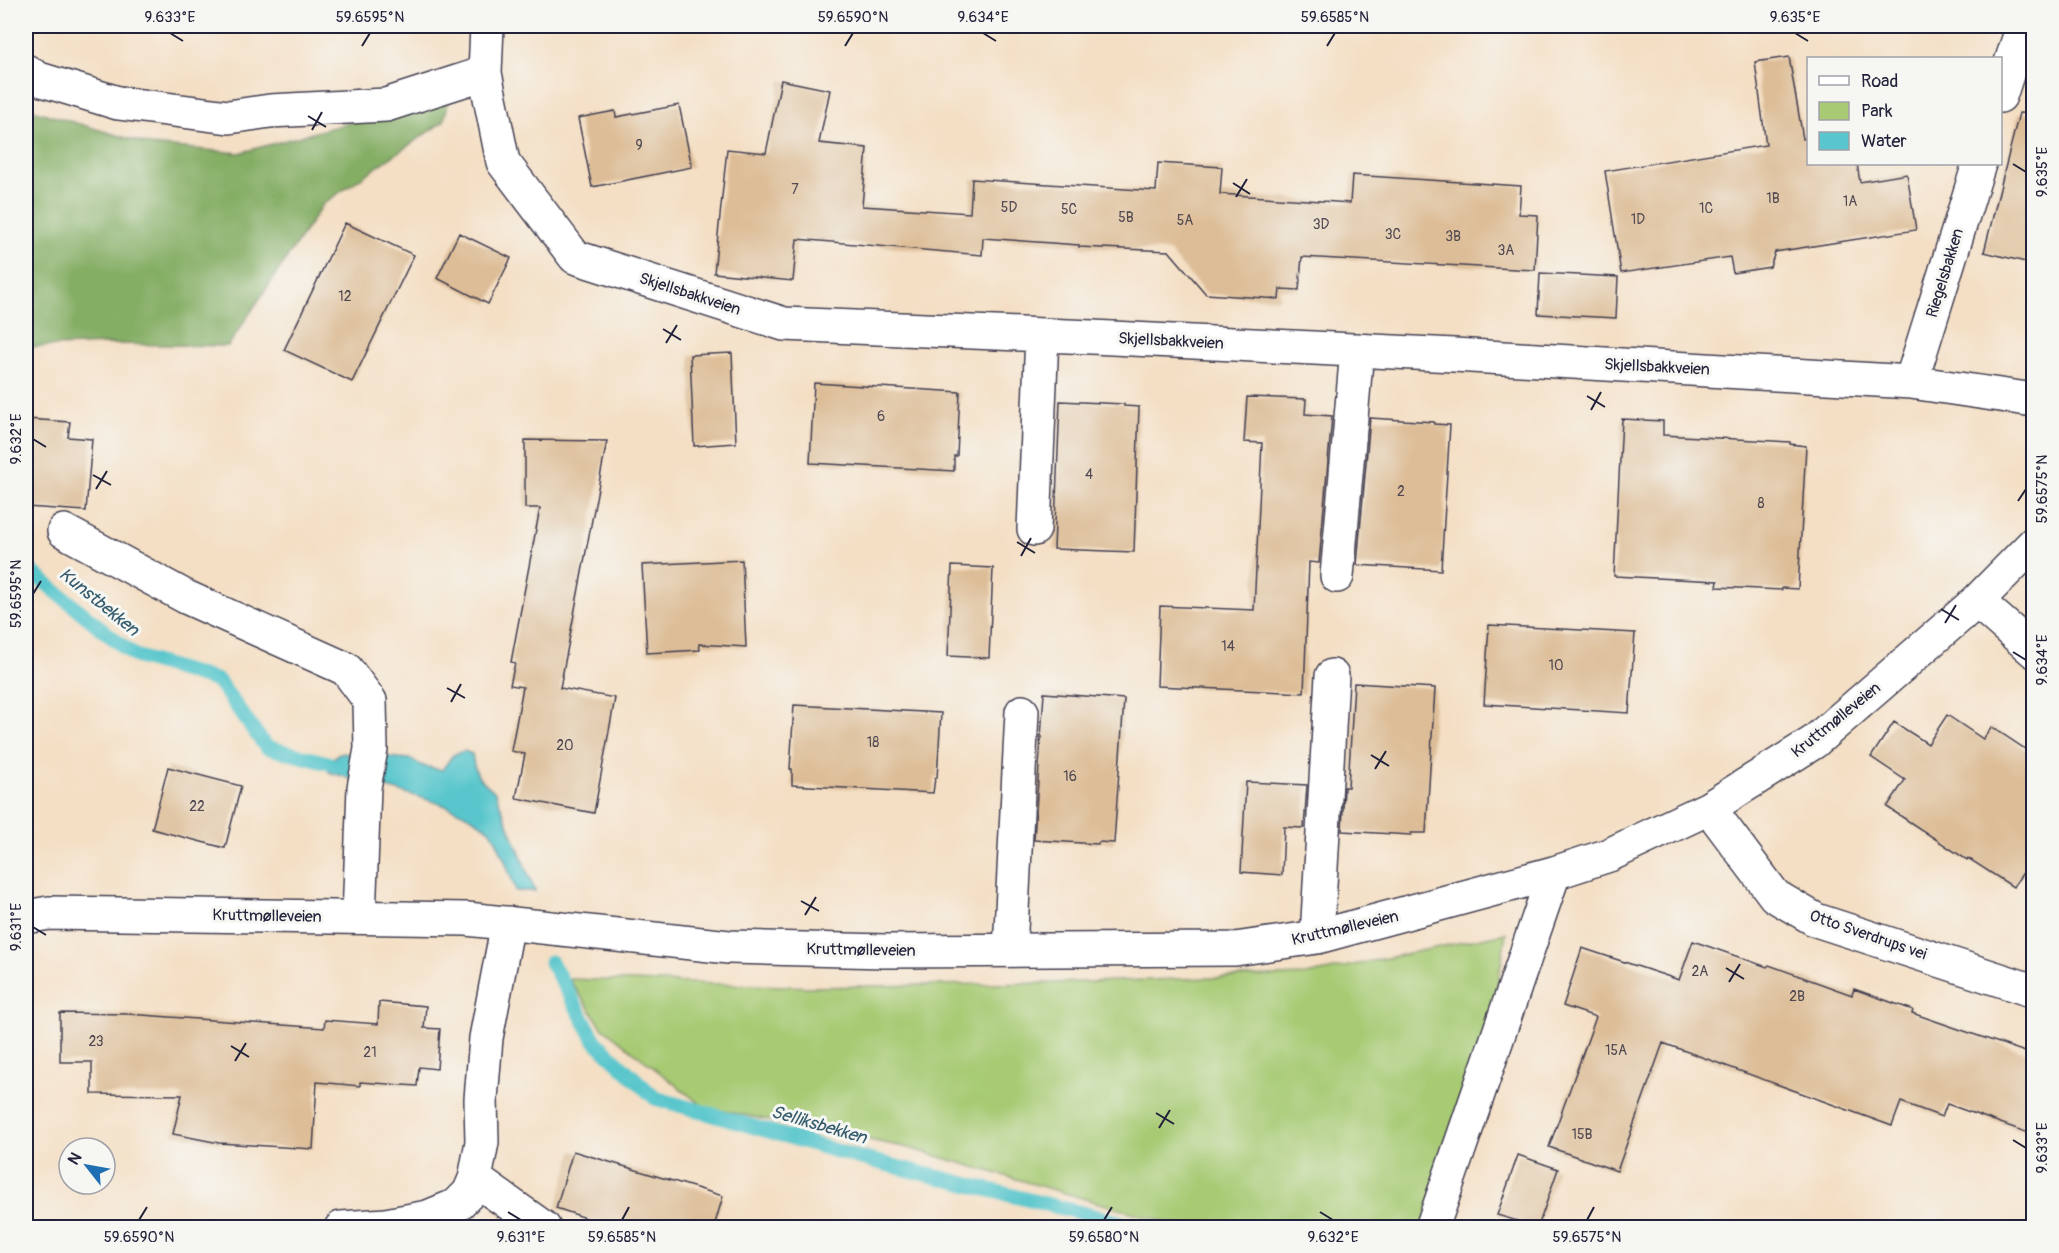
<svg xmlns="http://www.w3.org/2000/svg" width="2059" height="1253" viewBox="0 0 2059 1253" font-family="Pangolin,sans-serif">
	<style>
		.green { fill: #a7ca73; stroke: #647657; stroke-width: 1.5 }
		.forest { fill: #85ae65; stroke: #546850; stroke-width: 1.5 }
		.water { fill: #58c6cc; stroke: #3d7484; stroke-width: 1.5 }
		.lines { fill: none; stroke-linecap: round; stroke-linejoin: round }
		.stream { stroke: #58c6cc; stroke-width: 15 }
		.building { fill: #ddbd97 }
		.minor-casing { stroke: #423e50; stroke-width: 36 }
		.minor { stroke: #fff; stroke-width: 33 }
		.ticks { fill: none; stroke: #22223b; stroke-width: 2 }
		.labels { text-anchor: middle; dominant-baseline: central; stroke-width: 6; stroke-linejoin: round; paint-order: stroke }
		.number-label { font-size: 14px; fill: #514952 }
		.street-label { font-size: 16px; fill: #22223b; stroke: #f6f6f2 }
		.water-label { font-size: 18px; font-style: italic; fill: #355b6e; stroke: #f6f6f2 }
		.neatline { fill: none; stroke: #22223b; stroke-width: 2 }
		.ticks-label { font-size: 15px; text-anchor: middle; fill: #22223b }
	</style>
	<rect width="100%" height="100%" fill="#f6f6f2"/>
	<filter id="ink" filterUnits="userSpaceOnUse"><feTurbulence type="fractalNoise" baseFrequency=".0167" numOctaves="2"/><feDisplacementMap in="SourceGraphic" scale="12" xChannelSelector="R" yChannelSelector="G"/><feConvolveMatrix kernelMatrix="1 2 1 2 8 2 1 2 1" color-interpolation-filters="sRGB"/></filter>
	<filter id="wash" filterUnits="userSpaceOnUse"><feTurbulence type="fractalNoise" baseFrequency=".008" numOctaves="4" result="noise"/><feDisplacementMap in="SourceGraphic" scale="24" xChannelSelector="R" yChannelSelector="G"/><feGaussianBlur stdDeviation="1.35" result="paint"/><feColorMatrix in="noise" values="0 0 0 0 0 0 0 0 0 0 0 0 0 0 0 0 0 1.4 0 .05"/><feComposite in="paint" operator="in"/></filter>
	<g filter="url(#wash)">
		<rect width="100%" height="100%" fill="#f4dfc4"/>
		<path class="green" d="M 1506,933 L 1492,1021 L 1424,1227 L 1197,1228 L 1172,1224 L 909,1148 L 704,1107 L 602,1027 L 569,979 L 813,987 L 1055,983 L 1306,975 Z"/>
		<path class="forest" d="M 450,95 L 444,121 L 323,204 L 228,346 L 110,344 L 26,347 L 26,108 L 150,145 L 239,153 Z"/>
		<path class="water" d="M 464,751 L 472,754 L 474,766 L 479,778 L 495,792 L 535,891 L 516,891 C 511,878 499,841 491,832 C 459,800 373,787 329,772 L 328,763 L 339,753 L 410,759 L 423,766 L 442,770 L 453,755 Z"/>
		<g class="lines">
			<path class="stream" d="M 26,567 L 135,656 L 218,681 L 266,747 L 328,763
				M 551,962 L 596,1042 L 655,1098 L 857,1157 L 1142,1228"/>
		</g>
		<g id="blocks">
			<path class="building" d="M 1789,57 L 1803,139 L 1809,138 L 1809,164 L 1857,164 L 1860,182 L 1907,174 L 1916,230 L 1775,252 L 1770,267 L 1733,273 L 1730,257 L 1621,273 L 1605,171 L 1766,145 L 1755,62 Z
				M 781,80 L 830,90 L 819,143 L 867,148 L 862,206 L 970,213 L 972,179 L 1156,191 L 1158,163 L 1222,167 L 1220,194 L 1350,203 L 1352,175 L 1521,186 L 1519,214 L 1538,215 L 1535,270 L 1302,257 L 1299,290 L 1280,289 L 1279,299 L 1206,294 L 1169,251 L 1079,247 L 1079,245 L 983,238 L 982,255 L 797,239 L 793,281 L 714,273 L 727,149 L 766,153 Z
				M 679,105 L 692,167 L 592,187 L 578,118 L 615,111 L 616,117 Z
				M 2019,113 L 2034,114 L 2034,264 L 1984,252 Z
				M 345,223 L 414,255 L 352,382 L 284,350 Z
				M 459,233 L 511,258 L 488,304 L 437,278 Z
				M 1540,273 L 1618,277 L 1616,318 L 1538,314 Z
				M 732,353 L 736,443 L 694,446 L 690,355 Z
				M 814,383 L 960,392 L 957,456 L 954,456 L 954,471 L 810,463 Z
				M 1247,397 L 1306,399 L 1305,414 L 1332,416 L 1319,563 L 1309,562 L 1304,693 L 1157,686 L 1160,606 L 1254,610 L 1262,443 L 1244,442 Z
				M 1060,401 L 1124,404 L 1124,406 L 1139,407 L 1134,552 L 1054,549 Z
				M 1370,418 L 1434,422 L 1434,424 L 1450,425 L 1441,570 L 1357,565 Z
				M 26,419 L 70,422 L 68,437 L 92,439 L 86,511 L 26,507 Z
				M 1622,419 L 1663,421 L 1663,435 L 1790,442 L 1790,444 L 1806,446 L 1798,589 L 1782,588 L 1782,590 L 1717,587 L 1718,581 L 1614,576 Z
				M 525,440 L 607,441 L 560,688 L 615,698 L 594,813 L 516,798 L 525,754 L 511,751 L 523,687 L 510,685 L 515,663 L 511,662 L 540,508 L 525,508 Z
				M 742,560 L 746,647 L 699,644 L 700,650 L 647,653 L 642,565 Z
				M 952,566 L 993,568 L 989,658 L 948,656 Z
				M 1489,625 L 1635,633 L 1629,713 L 1484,704 Z
				M 1354,683 L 1435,688 L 1426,833 L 1411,833 L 1411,835 L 1342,831 L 1344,787 L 1348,787 Z
				M 1044,693 L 1124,699 L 1114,843 L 1099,842 L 1098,844 L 1034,840 Z
				M 794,705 L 941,713 L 937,778 L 935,778 L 933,793 L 792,785 L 792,769 L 790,769 Z
				M 1947,715 L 1983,739 L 1992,727 L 2034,755 L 2034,857 L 2013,887 L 1968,858 L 1967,860 L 1887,807 L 1905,780 L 1871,757 L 1894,722 L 1928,744 Z
				M 168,767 L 241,786 L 225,848 L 152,829 Z
				M 1246,782 L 1307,785 L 1304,828 L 1284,827 L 1282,875 L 1241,872 Z
				M 1693,941 L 1767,967 L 1769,965 L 1852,995 L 1854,989 L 1913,1010 L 1912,1013 L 2034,1055 L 2034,1135 L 1947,1104 L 1942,1117 L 1901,1102 L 1892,1126 L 1663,1043 L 1617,1171 L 1549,1147 L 1596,1017 L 1563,1006 L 1582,948 L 1679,980 Z
				M 379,1002 L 426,1006 L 424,1028 L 440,1029 L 437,1069 L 419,1067 L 417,1086 L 360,1082 L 360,1086 L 317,1082 L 313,1149 L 219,1143 L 173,1134 L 182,1095 L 92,1094 L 92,1062 L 60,1062 L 60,1013 L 128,1014 L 324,1028 L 325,1020 L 378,1024 Z
				M 573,1151 L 723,1196 L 714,1227 L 613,1227 L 556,1208 Z
				M 1518,1155 L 1558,1169 L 1538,1227 L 1497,1215 Z"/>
		</g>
	</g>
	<g filter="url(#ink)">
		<use href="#blocks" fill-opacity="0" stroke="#423e50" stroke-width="1.5"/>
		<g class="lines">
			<g class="minor-casing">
				<path id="minor" d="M 487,26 L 485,73 L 503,162 L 575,257 L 784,324 L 1092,337 L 1454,355 L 1911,382 L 2034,400
					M 26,71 L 39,79 L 118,103 L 229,117 L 270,111 L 386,105 L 485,73
					M 2000,96 L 2023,26
					M 1911,382 L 1979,164
					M 1034,529 L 1042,335
					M 64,531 L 186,597 L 346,669 L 370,701 L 371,749 L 364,788 L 359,917
					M 1337,576 L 1357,350
					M 1977,601 L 2034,651
					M 1709,808 L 1775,896 L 1816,920 L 2034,991
					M 26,917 L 49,913 L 467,919 L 729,947 L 885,951 L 1235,949 L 1317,937 L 1554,873 L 1609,855 L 1709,808 L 1814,742 L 1977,601 L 2034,543
					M 1317,937 L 1332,676
					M 1010,950 L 1022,712
					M 475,1179 L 544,1228
					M 341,1228 L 386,1225 L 428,1217 L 457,1205 L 469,1193 L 475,1179 L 482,1142 L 481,1099 L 486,1038 L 508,923
					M 1432,1228 L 1554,873"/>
			</g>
			<use href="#minor" class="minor"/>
		</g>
	</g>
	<path class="ticks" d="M 170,33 L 183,41M 983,33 L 996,41M 1795,33 L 1808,41M 362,46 L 370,33M 845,46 L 853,33M 1327,46 L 1335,33M 308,116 L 326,127M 312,130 L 322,112M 2013,164 L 2026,172M 1233,183 L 1250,194M 1236,197 L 1247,179M 663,329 L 681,340M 666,343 L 677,325M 1587,396 L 1605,407M 1591,410 L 1601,392M 33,439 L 46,447M 93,475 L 111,485M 96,489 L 107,471M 2018,501 L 2026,489M 1017,542 L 1035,553M 1021,556 L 1031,538M 33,594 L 41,581M 1941,609 L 1959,620M 1945,623 L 1956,605M 2013,652 L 2026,660M 447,688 L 465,698M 451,702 L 461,684M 1371,755 L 1389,766M 1375,769 L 1386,751M 801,901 L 819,911M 805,915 L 816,897M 33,927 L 46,935M 1726,968 L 1744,979M 1729,982 L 1740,964M 231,1046 L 249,1057M 235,1061 L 246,1043M 1156,1113 L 1174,1124M 1159,1128 L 1170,1110M 2013,1140 L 2026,1148M 508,1212 L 521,1220M 1320,1212 L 1333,1220M 139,1220 L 147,1207M 622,1220 L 629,1207M 1104,1220 L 1112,1207M 1587,1220 L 1594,1207"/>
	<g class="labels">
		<g class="number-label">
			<text x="639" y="145">9</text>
			<text x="795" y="189">7</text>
			<text x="1773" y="198">1B</text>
			<text x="1850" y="201">1A</text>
			<text x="1009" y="207">5D</text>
			<text x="1706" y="208">1C</text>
			<text x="1069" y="209">5C</text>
			<text x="1126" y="217">5B</text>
			<text x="1638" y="219">1D</text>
			<text x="1185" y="220">5A</text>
			<text x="1321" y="224">3D</text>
			<text x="1393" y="234">3C</text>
			<text x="1453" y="236">3B</text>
			<text x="1506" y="250">3A</text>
			<text x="345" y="296">12</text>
			<text x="881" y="416">6</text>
			<text x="1089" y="474">4</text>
			<text x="1401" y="491">2</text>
			<text x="1761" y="503">8</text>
			<text x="1228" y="646">14</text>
			<text x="1556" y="665">10</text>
			<text x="873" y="742">18</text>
			<text x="565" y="745">20</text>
			<text x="1070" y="776">16</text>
			<text x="197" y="806">22</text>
			<text x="1700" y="971">2A</text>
			<text x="1797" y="996">2B</text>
			<text x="96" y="1041">23</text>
			<text x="1616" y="1050">15A</text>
			<text x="370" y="1052">21</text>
			<text x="1582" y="1134">15B</text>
		</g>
		<g class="street-label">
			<text transform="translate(1945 273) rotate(-73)">Riegelsbakken</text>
			<text transform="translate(690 294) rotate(18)">Skjellsbakkveien</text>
			<text transform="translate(1171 341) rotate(3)">Skjellsbakkveien</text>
			<text transform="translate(1657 367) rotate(3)">Skjellsbakkveien</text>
			<text transform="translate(1836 720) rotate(-39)">Kruttmølleveien</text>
			<text transform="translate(267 916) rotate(1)">Kruttmølleveien</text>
			<text transform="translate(1345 928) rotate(-13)">Kruttmølleveien</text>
			<text transform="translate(1868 935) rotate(19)">Otto Sverdrups vei</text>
			<text transform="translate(861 950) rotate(1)">Kruttmølleveien</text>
		</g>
		<g class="water-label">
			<text transform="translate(99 602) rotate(39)">Kunstbekken</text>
			<text transform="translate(819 1125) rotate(16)">Selliksbekken</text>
		</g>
	</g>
	<rect width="2059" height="1253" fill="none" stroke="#f6f6f2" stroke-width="66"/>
	<rect x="1807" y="57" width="195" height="108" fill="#f6f6f2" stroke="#a1a1a9" stroke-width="1.5"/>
	<rect x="1819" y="76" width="30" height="9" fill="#ffffff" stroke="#a1a1a9" stroke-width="1.5"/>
	<text x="1861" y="87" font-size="18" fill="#22223b">Road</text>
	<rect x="1819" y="102" width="30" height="18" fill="#a7ca73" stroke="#a1a1a9" stroke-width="1.5"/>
	<text x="1861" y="117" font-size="18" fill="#22223b">Park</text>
	<rect x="1819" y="132" width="30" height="18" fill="#58c6cc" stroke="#a1a1a9" stroke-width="1.5"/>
	<text x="1861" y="147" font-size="18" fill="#22223b">Water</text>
	<g transform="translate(87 1166) rotate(301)"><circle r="28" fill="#f6f6f2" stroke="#a1a1a9" stroke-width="1.5"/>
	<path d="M0-4.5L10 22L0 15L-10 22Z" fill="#1f6fb2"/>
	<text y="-9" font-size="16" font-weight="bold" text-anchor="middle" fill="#22223b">N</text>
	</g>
	<rect x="33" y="33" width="1993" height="1187" class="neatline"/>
	<g class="ticks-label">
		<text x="170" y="22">9.633°E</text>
		<text x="370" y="22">59.6595°N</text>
		<text x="853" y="22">59.6590°N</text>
		<text x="983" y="22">9.634°E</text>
		<text x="1335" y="22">59.6585°N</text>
		<text x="1795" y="22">9.635°E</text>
		<text transform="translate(2042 172) rotate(-90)" y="5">9.635°E</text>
		<text transform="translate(16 439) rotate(-90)" y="5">9.632°E</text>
		<text transform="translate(2042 489) rotate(-90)" y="5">59.6575°N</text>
		<text transform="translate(16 594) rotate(-90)" y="5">59.6595°N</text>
		<text transform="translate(2042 660) rotate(-90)" y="5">9.634°E</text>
		<text transform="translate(16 927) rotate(-90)" y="5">9.631°E</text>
		<text transform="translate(2042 1148) rotate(-90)" y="5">9.633°E</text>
		<text x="139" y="1242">59.6590°N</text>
		<text x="521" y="1242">9.631°E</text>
		<text x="622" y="1242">59.6585°N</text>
		<text x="1104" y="1242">59.6580°N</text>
		<text x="1333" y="1242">9.632°E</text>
		<text x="1587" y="1242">59.6575°N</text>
	</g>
</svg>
